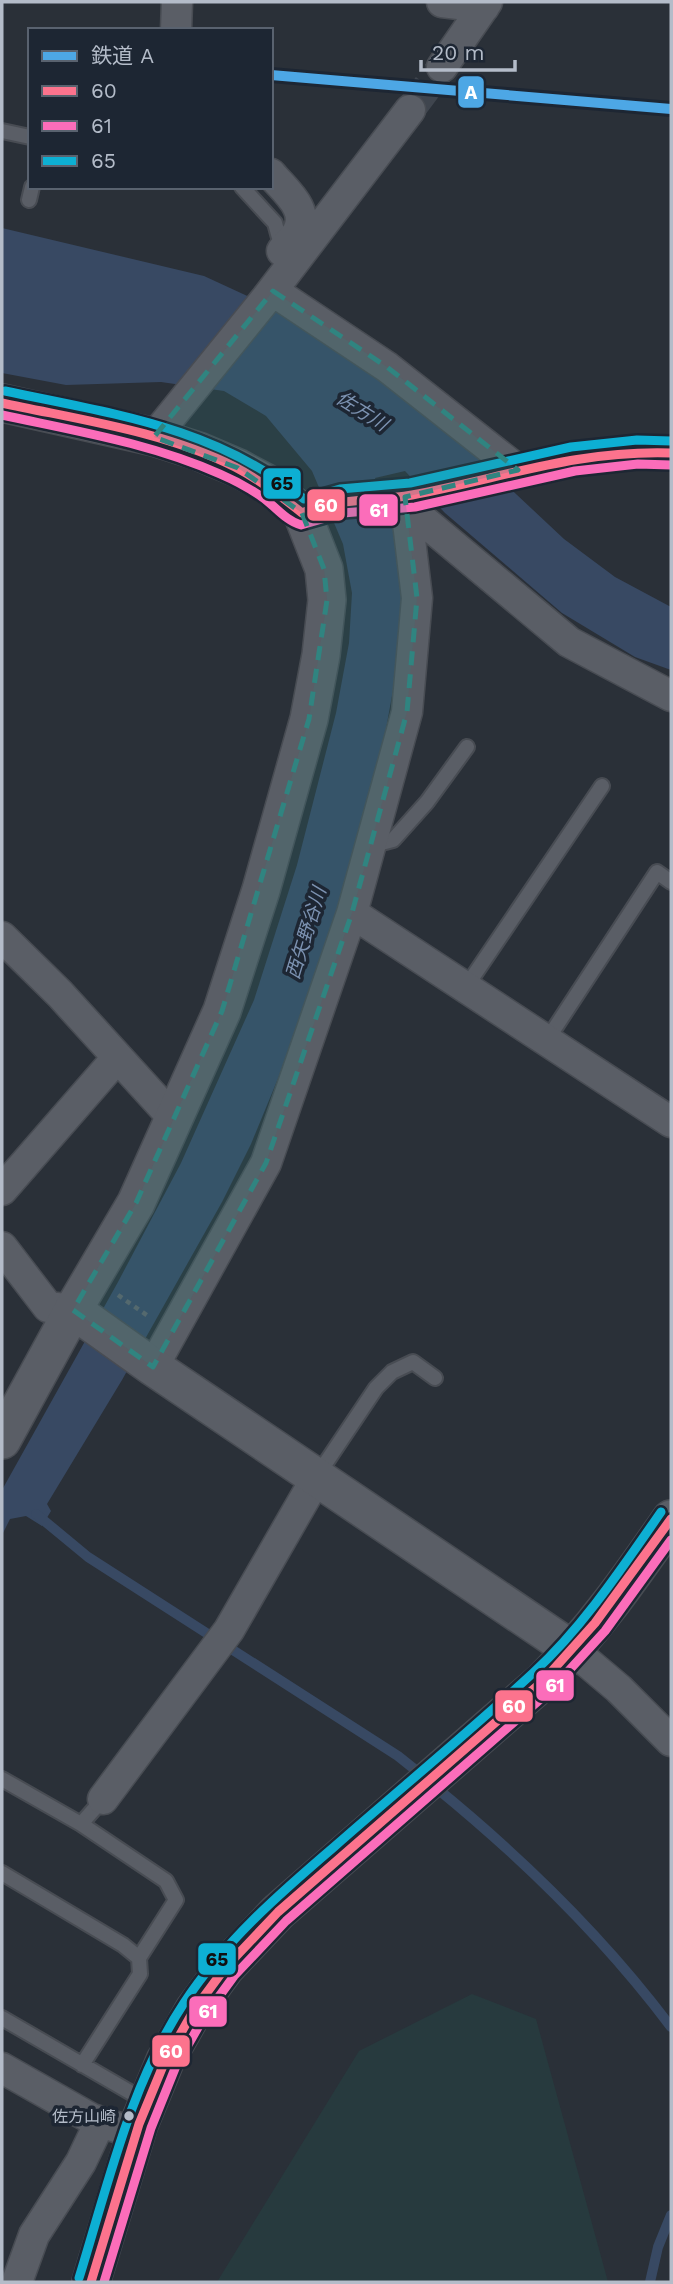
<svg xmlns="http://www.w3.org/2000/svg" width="673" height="2284" viewBox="0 0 673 2284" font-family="'Work Sans','Noto Sans JP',sans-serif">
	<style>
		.green { fill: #273a3e }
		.water { fill: #384963 }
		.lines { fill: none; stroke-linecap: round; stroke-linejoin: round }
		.stream { stroke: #384963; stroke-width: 10 }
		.minor-tunnel { stroke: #3f454e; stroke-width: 30; stroke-dasharray: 30 15; stroke-linecap: butt }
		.service-casing { stroke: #484c53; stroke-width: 18 }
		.minor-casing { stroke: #484c53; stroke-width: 33 }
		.tertiary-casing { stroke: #484c53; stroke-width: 40 }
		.path { stroke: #5d636a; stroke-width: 4.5; stroke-dasharray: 5 5; stroke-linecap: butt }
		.service { stroke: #5a5e66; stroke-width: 14 }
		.minor { stroke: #5a5e66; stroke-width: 30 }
		.tertiary { stroke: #5a5e66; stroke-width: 37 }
		.bus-1-casing { stroke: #1d2633; stroke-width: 14 }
		.bus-2-casing { stroke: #1d2633; stroke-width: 14 }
		.bus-3-casing { stroke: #1d2633; stroke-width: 14 }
		.bus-1 { stroke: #fc738d; stroke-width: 9 }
		.bus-2 { stroke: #fb6dba; stroke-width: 9 }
		.bus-3 { stroke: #0dafd3; stroke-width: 9 }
		.rail-1-casing { stroke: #1d2633; stroke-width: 16 }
		.rail-1 { stroke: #4da7e5; stroke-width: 10 }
		.marked { fill: #308480; fill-opacity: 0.2; stroke: #308480; stroke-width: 5; stroke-dasharray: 14 9; stroke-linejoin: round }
		.bus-dot { fill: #b4bcc9; stroke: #1d2633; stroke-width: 2.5 }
		.labels { text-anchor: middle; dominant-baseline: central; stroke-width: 7; stroke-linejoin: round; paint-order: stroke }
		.bus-label { font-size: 16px; fill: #b4bcc9; stroke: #1d2633; text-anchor: end }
		.water-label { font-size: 19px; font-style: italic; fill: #7c92b1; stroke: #1d2633 }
		.line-badge { stroke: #1d2633; stroke-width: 2.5 }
		.badge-label { font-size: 19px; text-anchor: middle; font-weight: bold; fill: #fff }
		.pale-badge-label { font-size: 19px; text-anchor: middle; font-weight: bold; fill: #111 }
	</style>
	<rect width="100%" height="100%" fill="#2a3038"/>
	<path class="green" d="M 472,1994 L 536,2019 L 608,2282 L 217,2282 L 359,2051 Z"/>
	<path class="water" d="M 2,228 L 204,276 L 278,310 L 420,404 L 564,539 L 615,577 L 671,607 L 671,670 L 635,657 L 562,613 L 445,513 L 405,471 L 375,478 L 395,523 L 402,581 L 402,640 L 384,740 L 337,909 L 279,1076 L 251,1144 L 222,1202 L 122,1380 L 47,1504 L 51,1511 L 42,1526 L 26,1516 L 10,1519 L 2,1535 L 2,1490 L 118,1282 L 181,1163 L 254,1000 L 297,865 L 336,713 L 349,643 L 352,593 L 343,544 L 312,471 L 266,416 L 224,391 L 161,382 L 66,385 L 2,373 Z"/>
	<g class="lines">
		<path class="stream" d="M 36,1514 L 88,1557 L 398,1756 L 423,1776
			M 434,1786 C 520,1856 605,1939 671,2027
			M 650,2282 L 658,2247 L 671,2215"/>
		<path class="minor-tunnel" d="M 410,110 L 442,67"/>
		<g class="service-casing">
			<path id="service" d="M 2,131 L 30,137
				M 242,187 L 275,223 L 282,249
				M 29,200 L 32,187
				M 370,846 L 393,840 L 427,802 L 467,747
				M 466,987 L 602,786
				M 547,1040 L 657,872 L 671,882
				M 317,1476 L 376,1388 L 392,1372 L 413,1362 L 435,1378
				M 2,1779 L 81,1824 L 166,1881 L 176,1900 L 139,1958
				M 81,1824 L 103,1799
				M 2,1873 L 123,1945 L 139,1958 L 140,1974 L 82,2065
				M 2,2018 L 147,2102"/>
		</g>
		<g class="minor-casing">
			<path id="minor" d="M 442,2 L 484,7
				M 176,30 L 177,2
				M 442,67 L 487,2
				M 271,174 C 285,191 311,210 297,233 C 293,240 286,245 282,251
				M 273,291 L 387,367 L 518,470
				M 154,437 L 265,300 L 410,110
				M 404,497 L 406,506 L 569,642 L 671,696
				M 302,513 C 334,495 377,502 412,495 C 499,478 582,446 671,453
				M 352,913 L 671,1122
				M 2,937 L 60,994 L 174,1119
				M 2,1190 L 117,1058
				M 2,1247 L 48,1307 L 73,1310
				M 153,1367 L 266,1163 L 352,913 L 407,712 L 417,598 L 406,506
				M 574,1651 L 619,1689 L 671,1741
				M 103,1799 L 229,1630 L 317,1477
				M 2,2068 L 92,2119 L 119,2128
				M 17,2282 L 34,2235 L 81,2162 L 100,2122"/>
		</g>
		<g class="tertiary-casing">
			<path id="tertiary" d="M 2,403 L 154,437 L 198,451 L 238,468 L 266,483 L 302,513 L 324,569 L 327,600 L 321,655 L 309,719 L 261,890 L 222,1011 L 136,1203 L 73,1310 L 2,1440
				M 73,1310 L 153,1367 L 574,1651
				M 91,2282 L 139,2124 L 165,2061 L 194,2010 L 225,1968 L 278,1912 L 543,1681 C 593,1631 631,1577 671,1519"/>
		</g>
		<path class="path" d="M 118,1295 L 148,1316"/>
		<use href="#service" class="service"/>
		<use href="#minor" class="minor"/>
		<use href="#tertiary" class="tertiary"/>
		<g class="bus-1-casing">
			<path id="bus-1" d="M 2,403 C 80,420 163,431 235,467 C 260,480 281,496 302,513 C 338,497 375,502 412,495 C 503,478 576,450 671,453
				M 91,2282 L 139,2124 L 165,2061 L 194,2010 L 225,1968 L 278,1912 L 543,1681 L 595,1623 L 671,1519"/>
		</g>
		<g class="bus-2-casing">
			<path id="bus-2" d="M 2,415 C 76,431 150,443 220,474 C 234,480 249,488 262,497 C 275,506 286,521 301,525 L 343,513 L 415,507 L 575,471 L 638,464 L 671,465
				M 104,2282 L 151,2128 L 176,2066 L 204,2017 L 234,1976 L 286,1921 L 552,1689 L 605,1631 L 671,1540"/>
		</g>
		<g class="bus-3-casing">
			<path id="bus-3" d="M 5,391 C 113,414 215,427 304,499 L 340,489 L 410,483 L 571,447 L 637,440 L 671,441
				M 79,2278 C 108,2185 130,2085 184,2003 C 224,1942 279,1894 334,1847 C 400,1789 468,1733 533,1673 C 583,1627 622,1568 661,1512"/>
		</g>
		<use href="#bus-1" class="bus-1"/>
		<use href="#bus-2" class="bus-2"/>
		<use href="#bus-3" class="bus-3"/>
		<g class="rail-1-casing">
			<path id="rail-1" d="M 271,75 L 671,109"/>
		</g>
		<use href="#rail-1" class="rail-1"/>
	</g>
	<path class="marked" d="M 273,291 L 387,367 L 518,470 L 405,497 L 417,598 L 407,712 L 352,913 L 266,1163 L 153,1367 L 73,1310 L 136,1203 L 222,1011 L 309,719 L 327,600 L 324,569 L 302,513 L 238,468 L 154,437 Z"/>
	<circle class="bus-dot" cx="129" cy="2116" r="6"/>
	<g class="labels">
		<g class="bus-label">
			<text x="116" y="2116">佐方山崎</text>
		</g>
		<g class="water-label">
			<text transform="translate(362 411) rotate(32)">佐方川</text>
			<text transform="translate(306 933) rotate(-73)">西矢野谷川</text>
		</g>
	</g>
	<g class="line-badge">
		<rect x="457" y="75" width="28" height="34" rx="7" fill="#4da7e5"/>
		<rect x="262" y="467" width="40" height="33" rx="7" fill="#0dafd3"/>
		<rect x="306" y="488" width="40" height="34" rx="7" fill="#fc738d"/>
		<rect x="358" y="493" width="41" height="34" rx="7" fill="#fb6dba"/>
		<rect x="535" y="1669" width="40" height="33" rx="7" fill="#fb6dba"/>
		<rect x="494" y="1689" width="40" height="34" rx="7" fill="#fc738d"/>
		<rect x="197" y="1942" width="40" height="34" rx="7" fill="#0dafd3"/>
		<rect x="188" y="1995" width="40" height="33" rx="7" fill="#fb6dba"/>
		<rect x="151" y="2034" width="40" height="34" rx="7" fill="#fc738d"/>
	</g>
	<g class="badge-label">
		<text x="471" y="99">A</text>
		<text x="326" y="512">60</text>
		<text x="379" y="517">61</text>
		<text x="555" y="1692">61</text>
		<text x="514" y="1713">60</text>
		<text x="208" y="2018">61</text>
		<text x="171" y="2058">60</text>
	</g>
	<g class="pale-badge-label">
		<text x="282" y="490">65</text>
		<text x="217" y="1966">65</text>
	</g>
	<rect width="673" height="2284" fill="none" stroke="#b4bcc9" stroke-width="7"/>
	<rect x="28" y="28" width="245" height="161" fill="#1d2633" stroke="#59626f" stroke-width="2"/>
	<rect x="42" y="51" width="35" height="10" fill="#4da7e5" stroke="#59626f" stroke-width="2"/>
	<text x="91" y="63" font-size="21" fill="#b4bcc9">鉄道 A</text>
	<rect x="42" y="86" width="35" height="10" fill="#fc738d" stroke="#59626f" stroke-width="2"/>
	<text x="91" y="98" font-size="21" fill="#b4bcc9">60</text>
	<rect x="42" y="121" width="35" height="10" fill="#fb6dba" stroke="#59626f" stroke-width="2"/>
	<text x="91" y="133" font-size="21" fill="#b4bcc9">61</text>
	<rect x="42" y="156" width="35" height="10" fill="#0dafd3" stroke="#59626f" stroke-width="2"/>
	<text x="91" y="168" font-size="21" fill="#b4bcc9">65</text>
	<path d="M421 60v10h94v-10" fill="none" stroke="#b4bcc9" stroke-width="3.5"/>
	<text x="432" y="60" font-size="21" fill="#b4bcc9" stroke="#1d2633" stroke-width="5" paint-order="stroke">20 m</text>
</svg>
